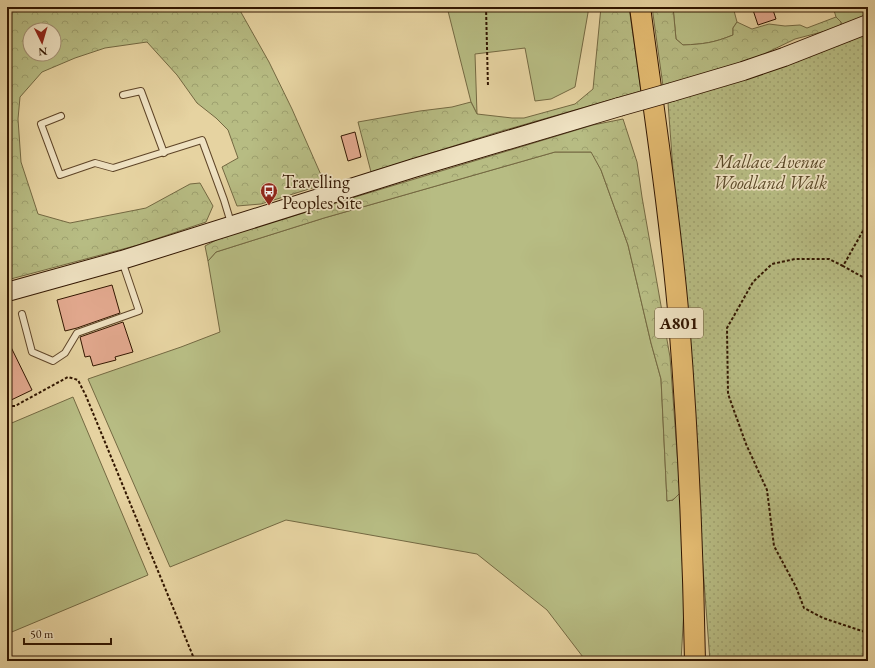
<svg xmlns="http://www.w3.org/2000/svg" width="875" height="668" viewBox="0 0 875 668" font-family="'EB Garamond',serif">
	<style>
		.grass { fill: #b7bc83; stroke: #746942 }
		.forest { fill: url(#forest-crowns); stroke: #746942; fill-rule: evenodd }
		.park { fill: url(#park-dots); stroke: #746942 }
		.building { fill: #e4aa90; stroke: #321600 }
		.lines { fill: none; stroke-linecap: round; stroke-linejoin: round }
		.service-casing { stroke: #5f4528; stroke-width: 8 }
		.secondary-casing { stroke: #321600; stroke-width: 20 }
		.primary-casing { stroke: #321600; stroke-width: 22 }
		.path { stroke: #321600; stroke-width: 2; stroke-dasharray: 3 2; stroke-linecap: butt }
		.service { stroke: #efe2c2; stroke-width: 6 }
		.secondary { stroke: #efe2c2; stroke-width: 18 }
		.primary { stroke: #e3ba70; stroke-width: 20 }
		.secondary-bridge-casing { stroke: #321600; stroke-width: 20; stroke-linecap: butt }
		.secondary-bridge { stroke: #efe2c2; stroke-width: 18 }
		.labels { text-anchor: middle; dominant-baseline: central; stroke-width: 3.5; stroke-linejoin: round; paint-order: stroke }
		.shield { fill: #efe2c2; stroke: #6b533a; stroke-width: 1 }
		.shield-label { font-size: 17px; font-weight: bold; fill: #321600 }
		.park-label { font-size: 18px; font-style: italic; fill: #5a4827; stroke: #efe2c2 }
		.poi-label { font-size: 18px; fill: #321600; stroke: #efe2c2; text-anchor: start }
	</style>
	<defs>
		<pattern id="forest-crowns" width="20" height="18" patternUnits="userSpaceOnUse"><rect width="20" height="18" fill="#b7bc83"/><path d="M2 6a3 3 0 1 1 6 0M12 15a3 3 0 1 1 6 0" fill="none" stroke="#9ea16f"/></pattern>
		<pattern id="park-dots" width="8" height="8" patternUnits="userSpaceOnUse"><rect width="8" height="8" fill="#b7bc83"/><path d="M2 2h.1M6 6h.1" fill="none" stroke="#9ea16f" stroke-width="1.8" stroke-linecap="round"/></pattern>
	</defs>
	<rect width="100%" height="100%" fill="#e6d3a1"/>
	<filter id="stains"><feTurbulence type="fractalNoise" baseFrequency=".005" numOctaves="4"/><feColorMatrix values="0 0 0 0 .2 0 0 0 0 .09 0 0 0 0 .02 0 0 0 .5 -.17"/></filter>
	<radialGradient id="worn" r=".72"><stop offset=".6" stop-color="#630" stop-opacity="0"/><stop offset="1" stop-color="#630" stop-opacity=".3"/></radialGradient>
	<path class="grass" d="M 447,7 L 589,7 L 575,87 L 551,99 L 535,101 L 525,48 L 475,54 L 477,114 L 471,102 Z
		M 673,7 L 733,7 L 737,22 L 733,28 L 733,35 C 713,43 704,44 683,45 L 676,39 Z
		M 833,7 L 868,7 L 868,16 L 841,27 L 841,22 L 836,17 Z
		M 555,152 L 592,152 L 601,170 L 628,245 L 651,343 L 661,379 L 667,501 L 673,500 L 680,493 L 684,609 L 681,661 L 586,661 L 547,610 L 477,554 L 286,520 L 170,567 L 88,379 L 181,347 L 220,332 L 208,261 L 216,252 L 324,218 Z
		M 73,397 L 148,575 L 7,634 L 7,425 Z"/>
	<path class="forest" d="M 7,7 L 238,7 L 269,62 L 292,109 L 325,184 L 261,204 L 237,206 L 222,167 L 238,158 L 228,130 L 216,118 L 197,103 L 177,75 L 147,42 L 105,48 L 75,58 L 42,72 L 20,97 L 18,119 L 21,162 L 38,214 L 70,223 L 146,208 L 190,184 L 200,183 L 213,206 L 206,222 L 138,245 L 7,280 ZM 30,30 L 54,30 L 54,54 L 30,54 Z
		M 601,7 L 629,7 L 641,91 L 495,133 L 371,172 L 358,122 L 420,111 L 452,107 L 471,102 L 477,114 L 512,118 L 524,118 L 575,104 L 593,89 Z
		M 652,7 L 673,7 L 676,39 L 683,45 C 704,44 713,43 733,35 L 733,28 L 737,22 L 752,29 L 769,24 L 785,26 L 800,25 L 807,28 L 836,17 L 841,22 L 841,27 L 795,39 L 764,54 L 749,60 L 663,86 Z
		M 623,119 L 637,162 L 642,197 L 670,357 L 680,493 L 673,500 L 667,501 L 661,379 L 651,343 L 628,245 L 601,170 L 591,152 L 555,152 L 324,218 L 216,252 L 208,261 L 205,246 L 220,238 L 593,125 Z"/>
	<path class="park" d="M 868,25 L 868,661 L 710,661 L 668,103 Z"/>
	<path class="building" d="M 752,7 L 772,7 L 776,19 L 758,25 Z
		M 355,132 L 361,157 L 348,161 L 341,136 Z
		M 112,285 L 120,313 L 77,328 L 65,331 L 57,300 Z
		M 123,322 L 133,352 L 115,357 L 116,360 L 93,366 L 90,356 L 85,357 L 80,337 Z
		M 7,339 L 32,390 L 7,402 Z"/>
	<g class="lines">
		<g class="service-casing">
			<path id="service" d="M 123,95 L 141,91 L 164,153
				M 61,116 L 41,124 L 60,175 L 95,163 L 113,168 L 202,140 L 224,200 L 231,223
				M 22,314 L 32,352 L 53,361 L 65,353 L 77,333 L 139,311 L 122,261"/>
		</g>
		<g class="secondary-casing">
			<path id="secondary" d="M 672,92 L 743,71 L 784,57 L 868,24
				M 7,292 L 122,260 L 414,168 L 619,107"/>
		</g>
		<g class="primary-casing">
			<path id="primary" d="M 640,7 C 654,112 670,216 679,321 C 688,435 693,548 695,661"/>
		</g>
		<path class="path" d="M 486,7 L 488,87
			M 868,222 L 843,266 L 868,280
			M 843,266 L 829,259 L 795,259 L 772,264 L 753,282 L 727,328 L 728,394 L 746,444 L 767,490 L 774,546 L 796,587 L 804,608 L 823,618 L 868,633
			M 7,406 L 15,406 L 68,377 L 78,380 L 86,396 L 195,661"/>
		<use href="#service" class="service"/>
		<use href="#secondary" class="secondary"/>
		<use href="#primary" class="primary"/>
		<g class="secondary-bridge-casing">
			<path id="secondary-bridge" d="M 619,107 L 672,92"/>
		</g>
		<use href="#secondary-bridge" class="secondary-bridge"/>
	</g>
	<defs>
		<g id="bus-pin" transform="scale(0.9)"><path d="M0 17L-7.5 6A9.5 9.5 0 1 1 7.5 6Z" fill="#8f2418" stroke="#efe2c2"/><path d="M-5-6H5V4H4V6H2V4H-2V6H-4V4H-5ZM-3.5-4V0h7V-4ZM-3.5 1.2v1.5H-2V1.2ZM2 1.2v1.5H3.5V1.2Z" fill="#fff"/></g>
	</defs>
	<g fill-rule="evenodd">
		<use href="#bus-pin" x="269" y="191"/>
	</g>
	<g class="labels">
		<rect class="shield" x="655" y="308" width="48" height="30" rx="3"/>
		<g class="shield-label">
			<text x="679" y="323">A801</text>
		</g>
		<g class="park-label">
			<text x="770" y="161">Mallace Avenue<tspan x="770" dy="21">Woodland Walk</tspan></text>
		</g>
		<g class="poi-label">
			<text x="282" y="181">Travelling<tspan x="282" dy="21">Peoples Site</tspan></text>
		</g>
	</g>
	<rect width="875" height="668" fill="none" stroke="#e6d3a1" stroke-width="24"/>
	<rect x="8" y="8" width="859" height="652" fill="none" stroke="#321600" stroke-width="2"/>
	<rect x="12" y="12" width="851" height="644" fill="none" stroke="#321600"/>
	<g transform="translate(42 42) rotate(175)"><circle r="19" fill="#efe2c2" stroke="#a39074"/>
	<path d="M0-3L7 15L0 10L-7 15Z" fill="#8f2418"/>
	<text y="-6" font-size="11" font-weight="bold" text-anchor="middle" fill="#321600">N</text>
	</g>
	<path d="M24 638v6h87v-6" fill="none" stroke="#321600" stroke-width="2"/>
	<text x="30" y="638" font-size="12" fill="#321600" stroke="#efe2c2" stroke-width="3" paint-order="stroke">50 m</text>
	<rect width="100%" height="100%" filter="url(#stains)"/>
	<rect width="100%" height="100%" fill="url(#worn)"/>
</svg>
